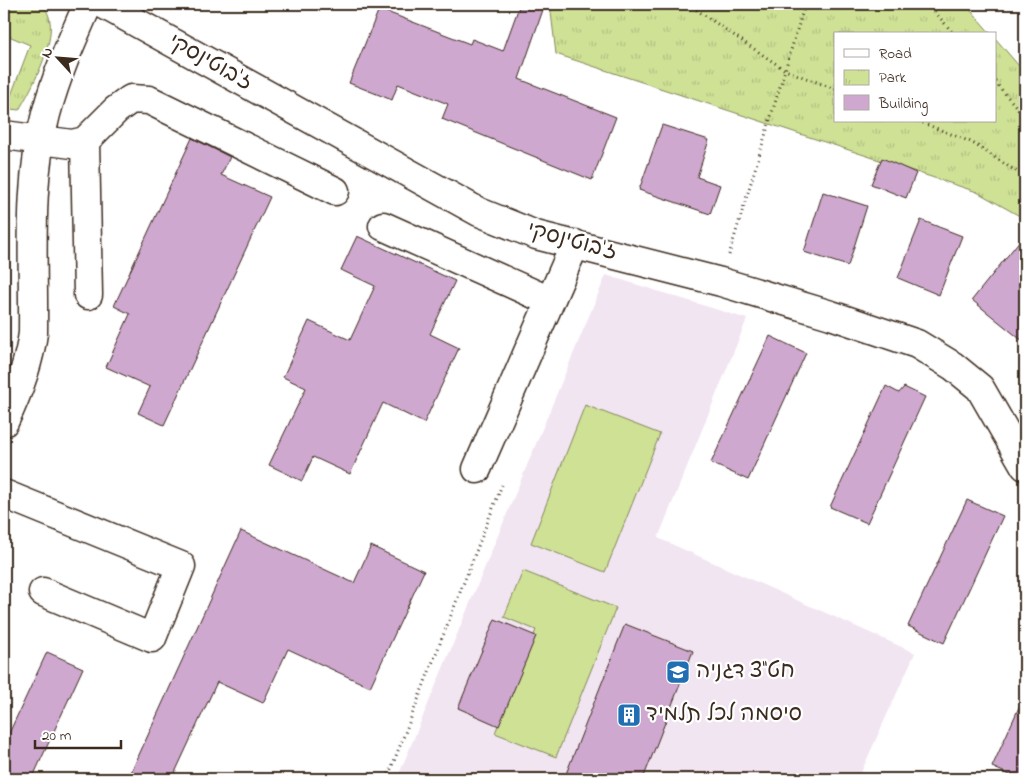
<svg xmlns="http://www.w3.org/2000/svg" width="1029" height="783" viewBox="0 0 1029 783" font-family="'Indie Flower','Playpen Sans Hebrew',sans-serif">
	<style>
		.built { fill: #f1e5f1 }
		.park { fill: url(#park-tufts); stroke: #84865a }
		.pitch { fill: #cee195; stroke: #84865a }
		.building { fill: #cfa8cf; stroke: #3b2a1e }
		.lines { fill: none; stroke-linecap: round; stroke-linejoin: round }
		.minor-casing { stroke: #3b2a1e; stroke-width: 31 }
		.path { stroke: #3b2a1e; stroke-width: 3; stroke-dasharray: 1 4; stroke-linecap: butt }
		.minor { stroke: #fff; stroke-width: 28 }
		.labels { text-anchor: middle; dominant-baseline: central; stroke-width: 4.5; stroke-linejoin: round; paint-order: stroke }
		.street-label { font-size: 22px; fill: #3b2a1e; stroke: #fff }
		.poi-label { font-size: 22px; fill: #3b2a1e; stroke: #fff; text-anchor: start }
	</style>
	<defs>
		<pattern id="park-tufts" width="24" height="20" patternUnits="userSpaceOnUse" patternTransform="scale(1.25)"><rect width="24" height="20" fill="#cee195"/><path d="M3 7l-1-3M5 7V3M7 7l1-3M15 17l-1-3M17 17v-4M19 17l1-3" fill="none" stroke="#b2c180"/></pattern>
	</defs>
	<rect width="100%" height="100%" fill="#fff"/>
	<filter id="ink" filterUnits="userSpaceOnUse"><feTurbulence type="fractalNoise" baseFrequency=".02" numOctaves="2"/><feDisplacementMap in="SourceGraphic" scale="10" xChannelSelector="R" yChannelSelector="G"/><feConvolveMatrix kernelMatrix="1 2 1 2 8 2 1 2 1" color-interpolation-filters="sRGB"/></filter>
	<g filter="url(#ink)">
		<path class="built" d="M 606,275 L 747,319 L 658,538 L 915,653 L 858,779 L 397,779 Z"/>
		<path class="park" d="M 4,4 L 40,4 C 68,23 32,88 19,110 L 10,109 L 10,98 L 30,45 L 4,34 Z
			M 550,4 L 965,4 L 991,34 L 835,34 L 835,121 L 995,121 L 995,38 L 1025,73 L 1025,219 L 977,192 L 556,54 Z"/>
		<path class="pitch" d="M 585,405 L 660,434 L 605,572 L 531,543 Z
			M 523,571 L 616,608 L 556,757 L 495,733 L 536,630 L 504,617 Z"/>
		<path class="building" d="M 520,4 L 545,4 L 519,79 L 616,117 L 592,180 L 442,119 L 448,104 L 398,84 L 392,100 L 349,83 L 379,9 L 470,44 L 472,39 L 503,51 Z
			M 662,125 L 709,140 L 697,177 L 720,185 L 710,214 L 639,190 Z
			M 192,138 L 230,157 L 221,175 L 270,197 L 164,425 L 138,413 L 150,387 L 106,367 L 130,314 L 114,306 Z
			M 882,158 L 916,173 L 906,198 L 871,184 Z
			M 823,192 L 867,206 L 848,266 L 804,252 Z
			M 921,220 L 962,236 L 939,295 L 898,278 Z
			M 1025,234 L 1025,343 L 972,300 Z
			M 357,236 L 455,281 L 430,334 L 459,348 L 424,423 L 383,403 L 350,474 L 313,457 L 302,481 L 269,465 L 306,388 L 283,377 L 309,321 L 350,340 L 375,286 L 341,270 Z
			M 770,336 L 806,353 L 748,480 L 711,463 Z
			M 886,386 L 899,393 L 904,387 L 925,397 L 867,523 L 830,507 Z
			M 967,500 L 1003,516 L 944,643 L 908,626 Z
			M 241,531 L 354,583 L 371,546 L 424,571 L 370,687 L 288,649 L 263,703 L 217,682 L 172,779 L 128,779 Z
			M 495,619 L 536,636 L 499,726 L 458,708 Z
			M 625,624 L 693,651 L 643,779 L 564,779 Z
			M 47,652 L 83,668 L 32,779 L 4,779 L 4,744 Z
			M 1025,694 L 1025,779 L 1019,779 L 992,767 Z"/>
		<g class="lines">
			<g class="minor-casing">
				<path id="minor" d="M 103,4 L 479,212 L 536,235 L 721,282 L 831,315 L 917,344 L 953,366 L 980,388 L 1025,466
					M 4,135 L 72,144 L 85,141 L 116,110 L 131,99 L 149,100 L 335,191
					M 85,141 L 88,295
					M 383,226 L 550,301
					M 4,422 C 18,393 29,364 33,333 C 34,261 27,184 46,114 C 56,76 72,40 88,4
					M 477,469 L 575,244
					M 4,494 L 181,566 L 152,638 L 43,592"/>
			</g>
			<path class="path" d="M 688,4 L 785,70 L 835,89
				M 928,4 L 954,34
				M 995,82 L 1025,117
				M 918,121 L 971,142 L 1025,177
				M 729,255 L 805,4
				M 387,779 L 502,485"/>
			<use href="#minor" class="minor"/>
		</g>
	</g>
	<defs>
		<g id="school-square" transform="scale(1.25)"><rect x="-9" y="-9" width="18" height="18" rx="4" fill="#1f6fb2" stroke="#fff"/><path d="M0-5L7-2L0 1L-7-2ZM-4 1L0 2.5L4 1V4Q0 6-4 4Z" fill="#fff"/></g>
		<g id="building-square" transform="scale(1.25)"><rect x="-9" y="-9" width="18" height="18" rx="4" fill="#1f6fb2" stroke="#fff"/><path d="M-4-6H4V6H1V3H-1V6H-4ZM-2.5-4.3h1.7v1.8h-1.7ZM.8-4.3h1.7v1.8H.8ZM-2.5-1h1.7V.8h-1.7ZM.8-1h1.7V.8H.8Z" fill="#fff"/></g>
	</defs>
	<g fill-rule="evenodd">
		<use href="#school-square" x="678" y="672"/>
		<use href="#building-square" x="629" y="715"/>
	</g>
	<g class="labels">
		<g class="street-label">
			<text transform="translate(210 63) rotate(29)">ז'בוטינסקי</text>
			<text transform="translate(572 242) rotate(15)">ז'בוטינסקי</text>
		</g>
		<g class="poi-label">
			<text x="696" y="672">חט''צ דגניה</text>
			<text x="646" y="715">סיסמה לכל תלמיד</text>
		</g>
	</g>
	<rect width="1029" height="783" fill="none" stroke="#fff" stroke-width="20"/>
	<rect x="10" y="10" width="1009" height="763" fill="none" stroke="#3b2a1e" stroke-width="2" filter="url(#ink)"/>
	<rect x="834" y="32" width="162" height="90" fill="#ffffff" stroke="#b1aaa5"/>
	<rect x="844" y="49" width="25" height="8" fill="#ffffff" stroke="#b1aaa5"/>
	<text x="879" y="58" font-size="15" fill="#3b2a1e">Road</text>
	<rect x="844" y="70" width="25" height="15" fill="url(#park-tufts)" stroke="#b1aaa5"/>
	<text x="879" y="82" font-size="15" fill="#3b2a1e">Park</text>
	<rect x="844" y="95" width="25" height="15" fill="#cfa8cf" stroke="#b1aaa5"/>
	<text x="879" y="108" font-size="15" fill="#3b2a1e">Building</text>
	<g transform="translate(58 58) rotate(296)" stroke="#ffffff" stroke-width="4" paint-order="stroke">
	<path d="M0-4L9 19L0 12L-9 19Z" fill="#3b2a1e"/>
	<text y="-8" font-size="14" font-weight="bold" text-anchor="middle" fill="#3b2a1e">N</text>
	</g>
	<path d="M35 740v8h86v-8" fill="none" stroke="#3b2a1e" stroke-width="2.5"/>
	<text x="42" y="740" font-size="15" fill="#3b2a1e" stroke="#ffffff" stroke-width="4" paint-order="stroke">20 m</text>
</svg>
